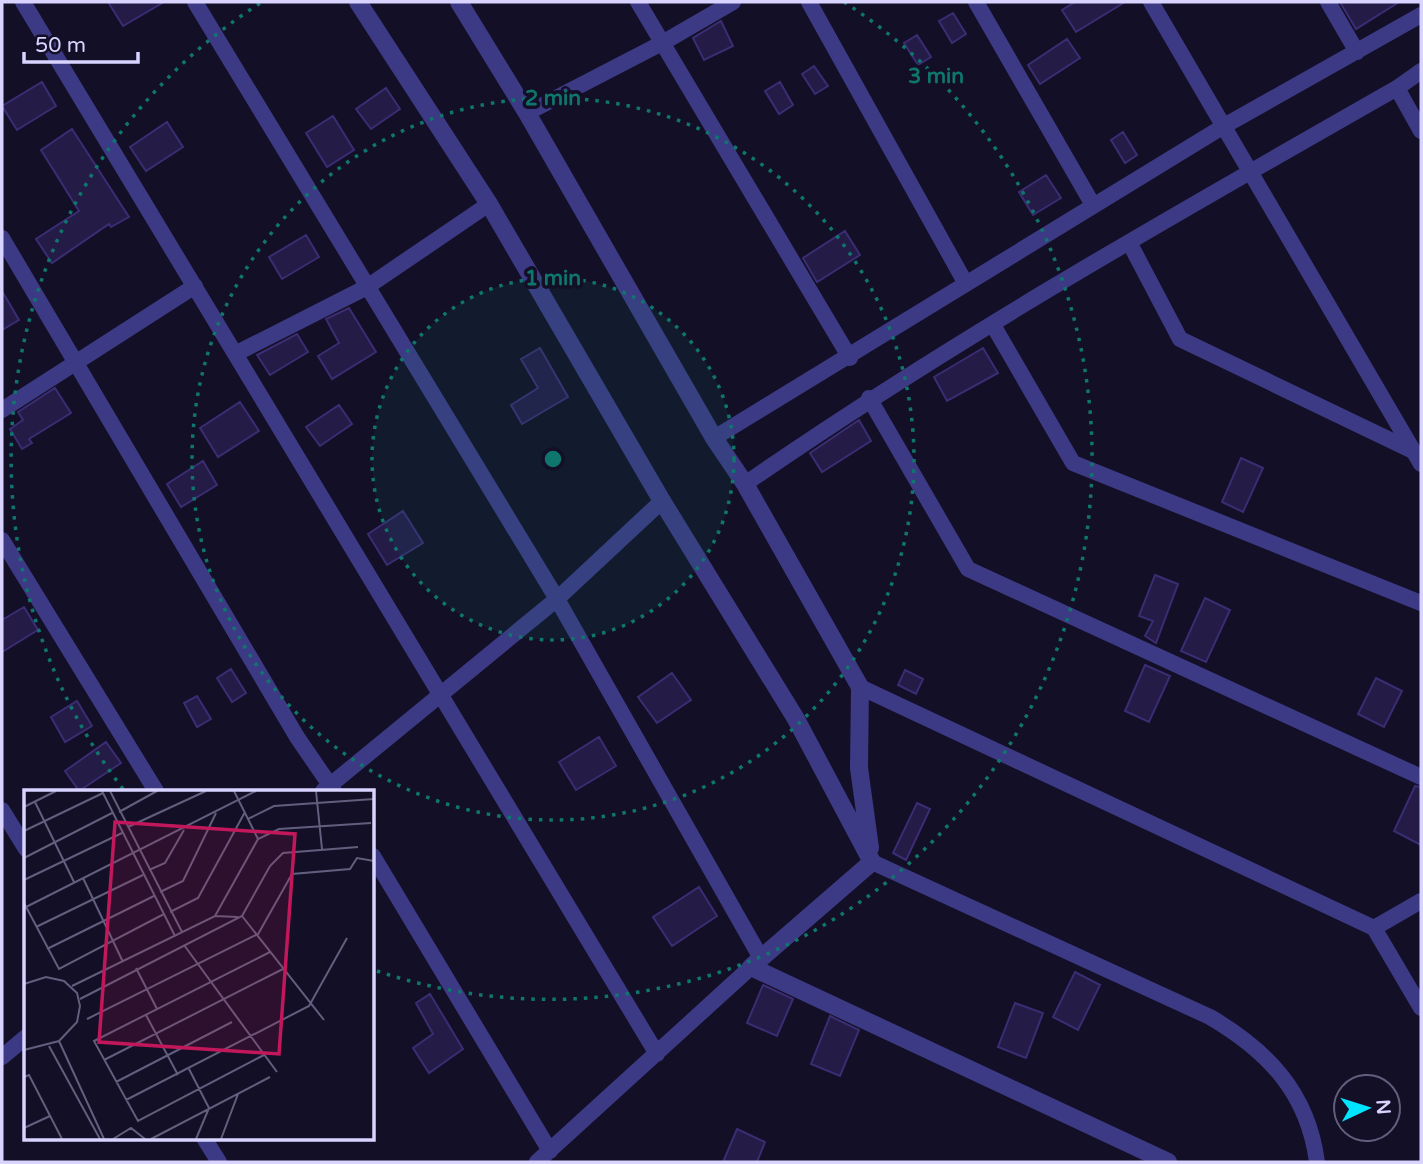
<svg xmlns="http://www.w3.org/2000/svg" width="1423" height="1164" viewBox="0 0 1423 1164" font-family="'Varela Round',sans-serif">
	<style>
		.building { fill: #241b47; stroke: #3b2d73; stroke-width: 2 }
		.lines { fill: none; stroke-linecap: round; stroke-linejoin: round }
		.minor { stroke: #3d3a85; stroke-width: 16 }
		.tertiary { stroke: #3d3a85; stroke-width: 18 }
		.ring { fill: none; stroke: #0f766e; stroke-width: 3.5; stroke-dasharray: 3.5 7 }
		.inset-road { fill: none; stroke: #625e7d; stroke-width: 2 }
		.view { fill: #c2185b; fill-opacity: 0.15; stroke: #c2185b; stroke-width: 3.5 }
		.inset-edge { fill: none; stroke: #d9d4ff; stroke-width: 3.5 }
		.centre { fill: #0f766e; stroke: #130f26; stroke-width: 3.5 }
		.ring-label { font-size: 21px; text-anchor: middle; font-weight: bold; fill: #0f766e; stroke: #130f26; stroke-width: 7; stroke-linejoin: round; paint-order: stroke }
	</style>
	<rect width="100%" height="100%" fill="#130f26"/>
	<path class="building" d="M 108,2 L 164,2 L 123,26 Z
		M 1075,2 L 1125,2 L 1076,32 L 1062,10 Z
		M 1340,2 L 1399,2 L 1356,29 Z
		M 953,13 L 966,34 L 952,43 L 939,21 Z
		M 721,21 L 733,46 L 704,60 L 693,38 Z
		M 917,35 L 931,57 L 918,65 L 904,43 Z
		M 1067,39 L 1080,58 L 1040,84 L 1028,65 Z
		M 814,66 L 828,86 L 815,94 L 802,74 Z
		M 42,82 L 56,106 L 17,130 L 2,106 Z
		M 780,82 L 793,105 L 779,114 L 765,91 Z
		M 386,88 L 400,109 L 371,129 L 356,109 Z
		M 333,116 L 354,150 L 327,167 L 306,133 Z
		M 167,122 L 183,147 L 146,171 L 130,147 Z
		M 72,129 L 129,217 L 111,227 L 109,224 L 52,263 L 36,239 L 79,211 L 41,150 Z
		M 1123,132 L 1137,155 L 1125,163 L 1111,140 Z
		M 1046,175 L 1061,198 L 1033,215 L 1019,192 Z
		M 845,231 L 860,255 L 817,282 L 803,258 Z
		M 306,235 L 319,257 L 282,279 L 269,257 Z
		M 2,291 L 19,320 L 2,330 Z
		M 349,308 L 376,352 L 332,379 L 318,356 L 339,343 L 326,319 Z
		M 297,334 L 308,352 L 270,375 L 257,355 Z
		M 540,348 L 568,397 L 522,424 L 511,405 L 538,388 L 521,359 Z
		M 983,348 L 998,373 L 947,401 L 934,377 Z
		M 55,388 L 71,413 L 29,439 L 32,443 L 22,449 L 10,429 L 23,420 L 18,412 Z
		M 240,402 L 259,431 L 218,457 L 200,428 Z
		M 339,405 L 352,424 L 320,446 L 306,427 Z
		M 859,420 L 871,441 L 822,472 L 810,453 Z
		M 1241,458 L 1263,468 L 1243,512 L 1222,502 Z
		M 203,461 L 217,485 L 181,507 L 167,484 Z
		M 403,511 L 423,543 L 387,565 L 368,534 Z
		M 1155,575 L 1178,584 L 1156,643 L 1145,636 L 1153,621 L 1139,616 Z
		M 1205,598 L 1230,610 L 1206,662 L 1181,651 Z
		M 24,607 L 38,630 L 2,652 L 2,620 Z
		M 1145,665 L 1170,676 L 1149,722 L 1125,711 Z
		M 231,669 L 246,693 L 232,702 L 217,678 Z
		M 905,670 L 923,679 L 916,694 L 898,685 Z
		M 672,673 L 691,700 L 657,723 L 638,697 Z
		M 1376,678 L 1402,691 L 1384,727 L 1358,714 Z
		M 197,696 L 211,719 L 197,727 L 184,703 Z
		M 77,701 L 92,726 L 65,742 L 51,717 Z
		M 599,737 L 616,766 L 576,790 L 559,762 Z
		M 106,742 L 121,763 L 79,791 L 65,771 Z
		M 1415,786 L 1421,787 L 1421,845 L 1394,831 Z
		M 917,803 L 930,809 L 906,860 L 893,853 Z
		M 699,887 L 717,916 L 672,946 L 653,917 Z
		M 1075,972 L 1100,985 L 1078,1030 L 1053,1017 Z
		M 763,985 L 793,999 L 777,1036 L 747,1023 Z
		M 430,994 L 463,1049 L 429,1073 L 413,1048 L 433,1034 L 416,1003 Z
		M 1015,1003 L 1043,1013 L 1026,1058 L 998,1047 Z
		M 830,1016 L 859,1030 L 840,1076 L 811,1064 Z
		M 737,1129 L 765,1142 L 757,1162 L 723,1162 Z"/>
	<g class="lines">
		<path class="minor" d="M 23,2 L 657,1054
			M 195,2 L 557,599 L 761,958
			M 638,2 L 850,358
			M 809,2 L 966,284
			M 976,2 L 1093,205
			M 1151,2 L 1421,464
			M 1328,2 L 1357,52
			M 1397,88 L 1421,131
			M 527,113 L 664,42 L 733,2
			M 2,238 L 297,737 L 334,791
			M 1129,242 L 1180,339 L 1413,451
			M 993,325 L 1073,463 L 1421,603
			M 235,354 L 367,287 L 489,204
			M 869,398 L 968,569 L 1421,777
			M 2,410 L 195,286
			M 714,438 L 1224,126 L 1421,15
			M 745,484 C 954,339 1176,214 1397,88 L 1421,71
			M 2,540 L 156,791
			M 860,687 L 1374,928 L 1421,1008
			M 323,791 L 557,599 L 662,501
			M 2,810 L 26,849
			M 373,856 L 550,1151
			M 872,862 L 1210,1017 C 1268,1051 1308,1093 1317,1162
			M 1374,928 L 1421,901
			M 2,1057 L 26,1037
			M 204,1138 L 219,1162
			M 537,1162 L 751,967"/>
		<path class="tertiary" d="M 358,2 L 489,204 L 662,501 L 796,719 L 872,862
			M 459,2 L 527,113 L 714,438 L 745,484 L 860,687 L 859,768 L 870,848
			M 872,862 L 751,967 L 1168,1162"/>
	</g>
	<circle cx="553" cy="459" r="181" fill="#0f766e" fill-opacity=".12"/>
	<g class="ring">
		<circle cx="553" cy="459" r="181"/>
		<circle cx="553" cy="459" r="361"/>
		<path d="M123 789A542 542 0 0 1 262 2M844 2A542 542 0 0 1 377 971"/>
	</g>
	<g transform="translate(24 790)">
		<rect width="350" height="350" fill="#130f26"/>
		<path class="inset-road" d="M 78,1 L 151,146M 86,1 L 158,142M 210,1 L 234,49M 292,1 L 298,59M 11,12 L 50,92M 0,17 L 32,1M 95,22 L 133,1M 224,29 L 250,16 L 350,9M 104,37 L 182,1M 0,41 L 79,3M 0,68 L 88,23M 125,80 L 141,73 L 160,40M 59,88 L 99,172M 0,90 L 98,43M 136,102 L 159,91 L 192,23M 0,113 L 35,179 L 140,124M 0,118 L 232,1M 146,122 L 174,108 L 221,22M 191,126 L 234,49 L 255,39 L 347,33M 218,126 L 300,230M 12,137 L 119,85M 233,146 L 268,84 L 326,79 L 333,68 L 350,71M 160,155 L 253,282M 23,159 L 130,106M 112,178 L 133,219M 0,194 L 22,187 L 40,191 L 53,203 L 56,216 L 53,232 L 35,251 L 0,260M 48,196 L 191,126 L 214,127M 56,209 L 218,126 L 246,76 L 259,63 L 334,57M 122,225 L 154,285M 63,229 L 232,145M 35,251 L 80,349M 25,256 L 76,349M 240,265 L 114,331 L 70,251 L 246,162M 80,270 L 259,179M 165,279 L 185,318 L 172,349M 0,287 L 5,285 L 38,349M 92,292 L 208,232M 102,310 L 285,216 L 323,148M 0,338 L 26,326M 89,349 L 107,338 L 121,349M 127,349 L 246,287M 197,349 L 214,304"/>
		<path class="view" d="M 91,32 L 271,44 L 255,264 L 75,252 Z"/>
		<rect width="350" height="350" class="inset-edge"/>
	</g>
	<circle cx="553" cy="459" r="10" class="centre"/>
	<g class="ring-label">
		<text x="936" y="83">3 min</text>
		<text x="553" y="105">2 min</text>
		<text x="553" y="285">1 min</text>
	</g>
	<rect width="1423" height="1164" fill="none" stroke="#d9d4ff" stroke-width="7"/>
	<g transform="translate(1367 1108) rotate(86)"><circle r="33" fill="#130f26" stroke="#625e7d" stroke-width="2"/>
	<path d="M0-5L12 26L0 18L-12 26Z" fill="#00e5ff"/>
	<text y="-10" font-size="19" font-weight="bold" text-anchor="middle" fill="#d9d4ff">N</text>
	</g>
	<path d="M24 52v10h114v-10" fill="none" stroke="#d9d4ff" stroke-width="3.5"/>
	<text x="35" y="52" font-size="21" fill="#d9d4ff" stroke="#130f26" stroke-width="5" paint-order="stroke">50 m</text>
</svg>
